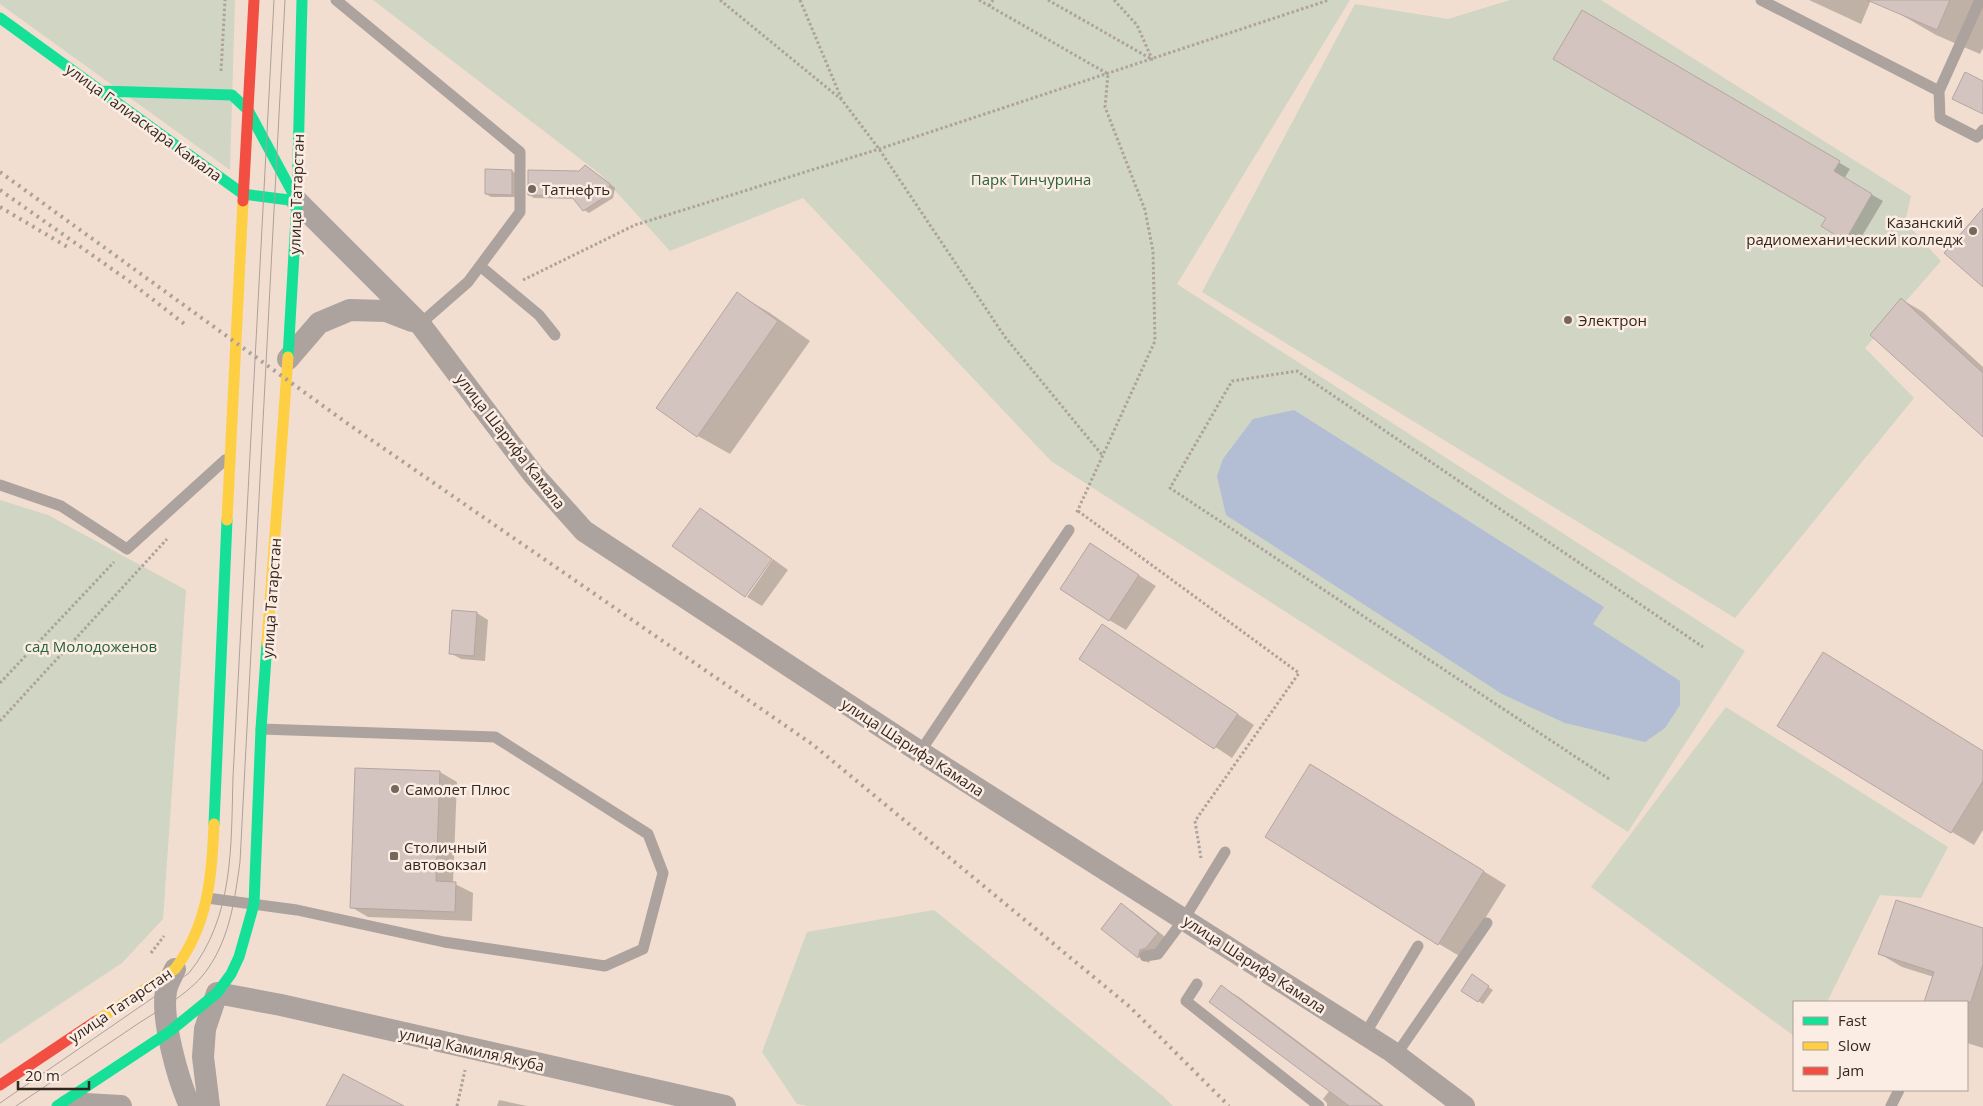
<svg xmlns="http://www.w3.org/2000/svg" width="1983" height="1106" viewBox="0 0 1983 1106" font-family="'Open Sans',sans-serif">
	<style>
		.green { fill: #d0d5c4 }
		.water { fill: #b3bdd3 }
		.shadow { fill: #0003 }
		.building { fill: #d3c4c0; stroke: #b5a5a2 }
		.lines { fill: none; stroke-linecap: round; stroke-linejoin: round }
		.path { stroke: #ada29c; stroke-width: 3; stroke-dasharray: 2.5 2.5; stroke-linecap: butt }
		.lane { stroke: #aca29e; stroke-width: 11 }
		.street { stroke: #aca29e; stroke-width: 22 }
		.fast { stroke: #16e098; stroke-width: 11 }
		.slow { stroke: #ffcf43; stroke-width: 11 }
		.jam { stroke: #f24e42; stroke-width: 11 }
		.tram { stroke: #aba19b; stroke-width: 1 }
		.rail { stroke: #aba19b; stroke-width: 4; stroke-dasharray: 2.5 5; stroke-linecap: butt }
		.poi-dot { fill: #76675d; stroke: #fcede4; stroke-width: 2 }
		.labels { text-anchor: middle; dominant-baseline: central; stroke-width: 5; stroke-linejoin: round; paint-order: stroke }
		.street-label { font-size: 15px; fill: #34271e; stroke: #fcede4 }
		.park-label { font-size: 15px; fill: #27623a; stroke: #fcede4 }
		.poi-label { font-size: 15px; fill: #34271e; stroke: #fcede4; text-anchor: start }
	</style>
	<rect width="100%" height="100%" fill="#f1ded1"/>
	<path class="green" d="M 0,0 L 235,0 L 230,170 L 0,4 Z
		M 373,0 L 1350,0 L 1177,284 L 1745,651 L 1628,832 L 1051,461 L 803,198 L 670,251 L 600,174 Z
		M 1510,0 L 1601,0 L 1911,196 L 1905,222 L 1941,261 L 1865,348 L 1914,398 L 1735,618 L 1202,292 L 1355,4 L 1448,19 Z
		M 0,500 L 48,515 L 186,590 L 163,919 L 122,963 L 0,1044 Z
		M 1726,707 L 1948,847 L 1921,898 L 1880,895 L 1827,1002 L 1794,1002 L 1794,1036 L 1591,887 Z
		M 934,910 L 1164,1097 L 1173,1106 L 808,1106 L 797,1104 L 762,1052 L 807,932 Z"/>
	<path class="water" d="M 1294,410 L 1604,607 L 1593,624 L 1680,681 L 1680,705 L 1665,728 L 1645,742 L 1565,723 L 1502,694 L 1226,515 L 1217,476 L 1223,459 L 1253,419 Z"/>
	<path class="shadow" d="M 1809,0 L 1871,0 L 1861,24 Z
		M 1887,0 L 1983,0 L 1983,48 L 1980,54 L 1936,35 L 1893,10 Z
		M 1582,12 L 1850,169 L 1844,179 L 1883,201 L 1856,246 L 1822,226 L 1827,218 Z
		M 586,166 L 615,188 L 613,198 L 589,213 L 584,210 L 574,199 L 534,198 L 529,195 L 579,172 Z
		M 486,170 L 512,171 L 517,174 L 517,197 L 491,197 L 486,194 Z
		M 738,294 L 770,313 L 810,341 L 730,454 L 698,436 Z
		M 1901,299 L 1923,312 L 1983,367 L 1983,435 Z
		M 700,509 L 717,519 L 771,558 L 744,595 Z
		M 1091,545 L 1156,586 L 1126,630 L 1109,620 Z
		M 773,559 L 788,570 L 762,606 L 747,597 Z
		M 453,612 L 477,613 L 488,620 L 485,661 L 461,659 L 450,653 Z
		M 1102,625 L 1254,725 L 1232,758 L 1080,658 Z
		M 1983,752 L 1983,830 L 1974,845 L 1952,832 Z
		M 1311,765 L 1506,885 L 1461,957 L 1439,944 Z
		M 440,772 L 457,782 L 453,883 L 473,893 L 472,921 L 368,917 L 351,907 Z
		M 1121,905 L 1132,911 L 1169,940 L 1151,957 L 1149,963 L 1139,957 L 1102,928 Z
		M 1983,929 L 1983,1048 L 1967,1043 L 1967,1002 L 1926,1002 L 1934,977 L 1902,967 L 1880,954 Z
		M 1477,979 L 1493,990 L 1483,1004 L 1478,1001 Z
		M 1222,987 L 1239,997 L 1384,1106 L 1327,1106 L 1327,1103 L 1323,1099 L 1330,1090 Z
		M 499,1100 L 527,1106 L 497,1106 Z"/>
	<path class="building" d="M 1867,0 L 1950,0 L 1937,30 Z
		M 1582,10 L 1840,161 L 1834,171 L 1872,194 L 1845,241 L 1821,226 L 1826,218 L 1553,59 Z
		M 1965,72 L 1983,81 L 1983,114 L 1952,99 Z
		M 585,165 L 610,184 L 608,195 L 583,211 L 571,196 L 528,195 L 528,170 L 579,171 Z
		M 485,169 L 512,170 L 512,195 L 485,194 Z
		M 1983,208 L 1983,287 L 1944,253 Z
		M 737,292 L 778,321 L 697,437 L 656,408 Z
		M 1901,298 L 1983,373 L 1983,437 L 1870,335 Z
		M 700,508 L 772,559 L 745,597 L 672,546 Z
		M 1090,543 L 1139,575 L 1109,621 L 1060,589 Z
		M 452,610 L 477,612 L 474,656 L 449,654 Z
		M 1102,624 L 1238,714 L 1214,749 L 1079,659 Z
		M 1823,652 L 1983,751 L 1983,781 L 1951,833 L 1777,726 Z
		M 1310,764 L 1484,871 L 1438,945 L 1265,837 Z
		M 355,768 L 440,771 L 436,881 L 456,882 L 455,912 L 350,908 Z
		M 1896,900 L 1983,928 L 1983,964 L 1971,1002 L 1924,1002 L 1934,972 L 1878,954 Z
		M 1121,903 L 1158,933 L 1146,948 L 1140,950 L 1138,958 L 1101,929 Z
		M 1472,974 L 1489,986 L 1478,1002 L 1461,991 Z
		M 1221,985 L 1382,1106 L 1349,1106 L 1209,1002 Z
		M 343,1074 L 404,1106 L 326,1106 Z"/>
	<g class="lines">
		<path class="path" d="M 720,0 L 842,100 L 879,149 L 1005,337 L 1103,456
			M 800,0 L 842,100
			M 979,0 L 1108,74 L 1105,107 L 1145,210 L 1153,251 L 1155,341 L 1076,514
			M 1048,0 L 1153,60
			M 1114,0 L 1137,25 L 1152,59
			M 989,6 L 993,0
			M 221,71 L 225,0
			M 523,280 L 635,225 L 879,149 L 1329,0
			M 1078,511 L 1299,673 L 1195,821 L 1201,858
			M 0,683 L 114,562
			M 0,721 L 167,539
			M 1609,779 L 1170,488 L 1232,381 L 1297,371 L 1703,647
			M 151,953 L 164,936
			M 457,1106 L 465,1070"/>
		<path class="lane" d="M 336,0 L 520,152 L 520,212 L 468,282 L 420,324
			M 1761,0 L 1939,91 L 1940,118 L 1977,137 L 1983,130
			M 1939,91 L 1980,0
			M 480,266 L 539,315 L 555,335
			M 0,485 L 61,506 L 127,549 L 225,460
			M 920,752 L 1069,530
			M 207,898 L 297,910 L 444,942 L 605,966 L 643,949 L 663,873 L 648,834 L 495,737 L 261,729
			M 1145,956 L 1158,954 L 1184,919 L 1225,852
			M 1197,984 L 1186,1001 L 1319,1106
			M 1365,1034 L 1418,946
			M 1396,1055 L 1487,923
			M 1891,1106 L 1899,1090"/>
		<path class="street" d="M 297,201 L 420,324 L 533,474 L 584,531 L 920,752 L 1391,1051 L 1464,1106
			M 288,359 L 319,323 L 350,310 L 386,311 L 412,321
			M 175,969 C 172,976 167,984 166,991 C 161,1019 178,1080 190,1106
			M 67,1106 L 85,1104 L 121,1106
			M 209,1106 L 203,1057 L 205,1029 L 217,993 L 281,1005 L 725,1106"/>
		<path class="fast" d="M 0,18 L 243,194 L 297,201
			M 101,91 L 232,95 L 248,110 L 296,199
			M 288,357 L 297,201 L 302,0
			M 214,824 L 227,520
			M 57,1106 L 169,1032 L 217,993 L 231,974 L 239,957 L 254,904 L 261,729 L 267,643"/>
		<path class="slow" d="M 227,520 L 243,201
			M 267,643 L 288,357
			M 96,1021 L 175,969 C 208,925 212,877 214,824"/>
		<path class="jam" d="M 243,201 L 254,0
			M 0,1085 L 96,1021"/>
		<path class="tram" d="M 0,1103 L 189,973 C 234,917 231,846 233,777 L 274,0
			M 16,1106 C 56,1079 96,1052 136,1025 C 160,1009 193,992 209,967 C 230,936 235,898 240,862 L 285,0"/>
		<path class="rail" d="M 0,172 L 344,421 L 812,744 L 1130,1007 L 1229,1106
			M 0,190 L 129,281 L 187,326
			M 0,207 L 71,249"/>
	</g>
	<g class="poi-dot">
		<circle cx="532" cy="189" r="5"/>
		<circle cx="1973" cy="231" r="5"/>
		<circle cx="1568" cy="320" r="5"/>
		<circle cx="395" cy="789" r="5"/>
		<rect x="389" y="851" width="10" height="10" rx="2.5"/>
	</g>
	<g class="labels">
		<g class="street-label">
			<text transform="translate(144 122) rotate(36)">улица Галиаскара Камала</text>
			<text transform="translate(296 194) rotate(-88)">улица Татарстан</text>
			<text transform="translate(511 441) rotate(52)">улица Шарифа Камала</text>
			<text transform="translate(271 598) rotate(-86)">улица Татарстан</text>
			<text transform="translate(913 747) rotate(33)">улица Шарифа Камала</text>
			<text transform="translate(1255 964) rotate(33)">улица Шарифа Камала</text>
			<text transform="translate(120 1005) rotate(-34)">улица Татарстан</text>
			<text transform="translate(472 1049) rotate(13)">улица Камиля Якуба</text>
		</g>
		<g class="park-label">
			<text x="1031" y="179">Парк Тинчурина</text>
			<text x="91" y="646">сад Молодоженов</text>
		</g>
		<g class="poi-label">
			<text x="542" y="189">Татнефть</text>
			<text x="1963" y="222" text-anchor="end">Казанский<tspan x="1963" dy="17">радиомеханический колледж</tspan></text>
			<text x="1578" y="320">Электрон</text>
			<text x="405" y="789">Самолет Плюс</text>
			<text x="404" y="847">Столичный<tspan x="404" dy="17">автовокзал</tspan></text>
		</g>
	</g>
	<rect x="1793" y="1001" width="175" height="90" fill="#fcede4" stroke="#ac9e95"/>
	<rect x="1803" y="1017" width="25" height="8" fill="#16e098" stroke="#ac9e95"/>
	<text x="1838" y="1026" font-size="15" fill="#34271e">Fast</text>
	<rect x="1803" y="1042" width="25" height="8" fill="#ffcf43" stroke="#ac9e95"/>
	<text x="1838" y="1051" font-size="15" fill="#34271e">Slow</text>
	<rect x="1803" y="1067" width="25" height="8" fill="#f24e42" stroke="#ac9e95"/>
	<text x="1838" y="1076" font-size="15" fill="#34271e">Jam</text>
	<path d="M18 1081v8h71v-8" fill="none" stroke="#34271e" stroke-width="2.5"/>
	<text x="25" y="1081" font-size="15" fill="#34271e" stroke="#fcede4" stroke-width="4" paint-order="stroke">20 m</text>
</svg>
